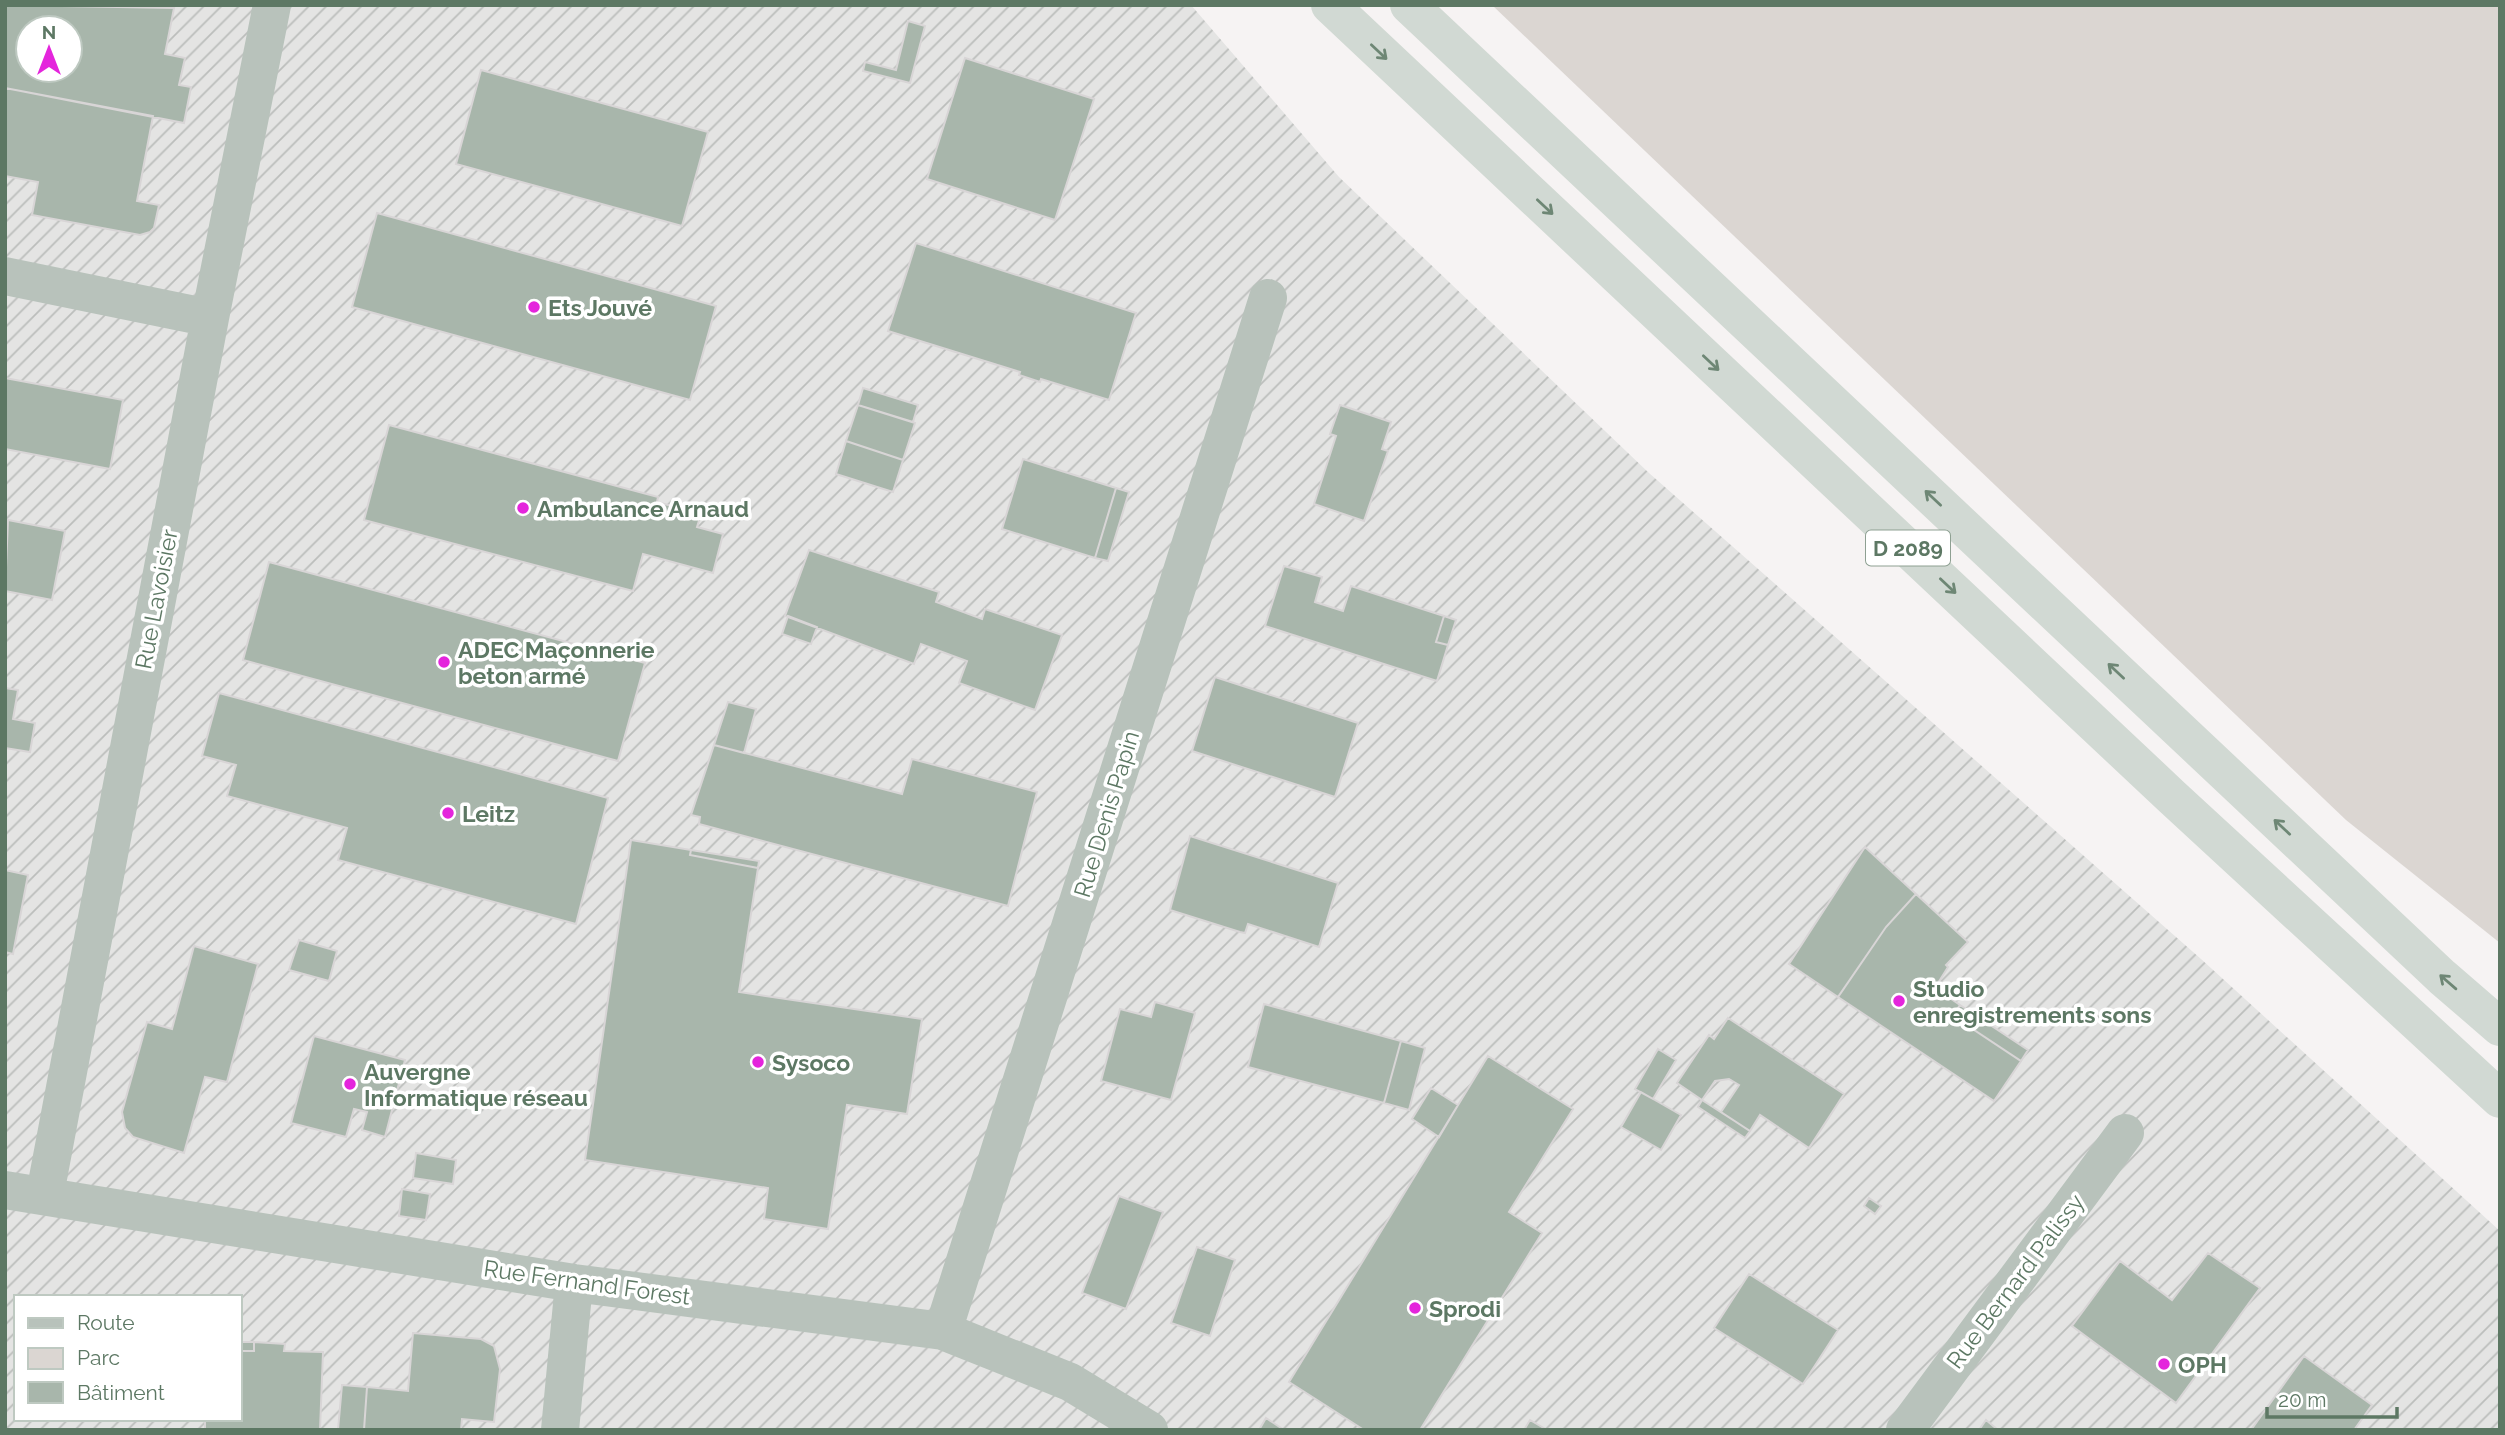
<svg xmlns="http://www.w3.org/2000/svg" width="2505" height="1435" viewBox="0 0 2505 1435" font-family="Raleway,sans-serif">
	<style>
		.industrial { fill: url(#industrial-furrows); fill-rule: evenodd }
		.green { fill: #dbd6d2 }
		.building { fill: #a8b6ab; stroke: #d8d5d6; stroke-width: 2; fill-rule: evenodd }
		.lines { fill: none; stroke-linecap: round; stroke-linejoin: round }
		.street { stroke: #b8c2bb; stroke-width: 38 }
		.highway { stroke: #d1d9d3; stroke-width: 38 }
		.oneway { stroke: #6e8775 }
		.poi-dot { fill: #e425dc; stroke: #fff; stroke-width: 2.5 }
		.labels { text-anchor: middle; dominant-baseline: central; stroke-width: 7; stroke-linejoin: round; paint-order: stroke }
		.shield { fill: #fff; stroke: #8ea092; stroke-width: 2 }
		.shield-label { font-size: 21px; font-weight: bold; fill: #5d7864 }
		.poi-label { font-size: 23px; font-weight: bold; fill: #5d7864; stroke: #fff; text-anchor: start }
		.street-label { font-size: 23px; fill: #5d7864; stroke: #fff }
	</style>
	<defs>
		<pattern id="industrial-furrows" width="10" height="10" patternUnits="userSpaceOnUse" patternTransform="scale(1.75)"><rect width="10" height="10" fill="#e4e4e3"/><path d="M-1 1l2-2M0 10L10 0M9 11l2-2" fill="none" stroke="#bcbebc"/></pattern>
	</defs>
	<rect width="100%" height="100%" fill="#f6f3f3"/>
	<path class="industrial" d="M 5,5 L 1191,5 L 1339,177 L 1649,473 L 2201,959 L 2500,1231 L 2500,1430 L 5,1430 ZM 28,28 L 70,28 L 70,70 L 28,70 ZM 16,1297 L 240,1297 L 240,1419 L 16,1419 Z"/>
	<path class="green" d="M 1492,5 L 2500,5 L 2500,943 L 2346,820 Z"/>
	<path class="building" d="M 5,5 L 174,8 L 165,54 L 185,58 L 179,85 L 191,87 L 184,123 L 5,88 ZM 28,28 L 70,28 L 70,70 L 28,70 Z
		M 908,21 L 925,26 L 910,83 L 863,71 L 865,62 L 896,70 Z
		M 965,58 L 1094,99 L 1055,220 L 927,179 Z
		M 481,70 L 708,132 L 682,226 L 456,164 Z
		M 5,88 L 153,116 L 137,201 L 159,205 L 154,228 L 150,232 L 140,235 L 32,215 L 38,182 L 5,176 Z
		M 377,213 L 716,306 L 690,400 L 352,307 Z
		M 916,243 L 1136,313 L 1109,400 L 1041,379 L 1040,382 L 1019,375 L 1020,372 L 888,331 Z
		M 5,378 L 123,400 L 110,469 L 5,449 Z
		M 863,388 L 918,405 L 913,422 L 858,405 Z
		M 858,405 L 915,423 L 903,460 L 846,441 Z
		M 1340,405 L 1391,422 L 1382,449 L 1388,451 L 1364,521 L 1314,504 L 1336,436 L 1330,434 Z
		M 389,425 L 658,497 L 657,502 L 701,514 L 697,527 L 723,534 L 713,573 L 643,554 L 633,591 L 364,520 Z
		M 846,441 L 903,460 L 893,492 L 836,474 Z
		M 1023,459 L 1116,488 L 1095,558 L 1002,529 Z
		M 1116,488 L 1129,492 L 1108,561 L 1095,558 Z
		M 8,520 L 65,531 L 52,600 L 5,591 Z
		M 809,550 L 939,592 L 936,602 L 982,619 L 985,609 L 1062,635 L 1035,710 L 959,683 L 967,661 L 921,644 L 914,664 L 785,616 Z
		M 269,562 L 645,663 L 618,761 L 243,660 Z
		M 1284,566 L 1322,577 L 1315,602 L 1343,611 L 1351,586 L 1444,616 L 1436,642 L 1448,645 L 1437,681 L 1265,626 Z
		M 788,616 L 817,627 L 811,644 L 782,634 Z
		M 1444,616 L 1456,620 L 1448,645 L 1436,642 Z
		M 1215,677 L 1358,723 L 1335,797 L 1192,751 Z
		M 5,688 L 18,690 L 13,719 L 35,723 L 30,752 L 5,748 Z
		M 219,693 L 608,798 L 576,924 L 338,860 L 347,828 L 227,796 L 236,765 L 202,756 Z
		M 728,702 L 756,709 L 744,753 L 714,745 Z
		M 714,745 L 902,794 L 912,759 L 1037,792 L 1008,906 L 699,824 L 700,817 L 691,815 Z
		M 1190,836 L 1338,883 L 1319,947 L 1248,924 L 1245,933 L 1240,932 L 1170,910 Z
		M 631,840 L 691,850 L 690,855 L 758,868 L 739,992 L 922,1019 L 907,1114 L 847,1105 L 828,1229 L 764,1219 L 768,1188 L 585,1160 Z
		M 1865,847 L 1916,894 L 1886,927 L 1838,997 L 1789,964 Z
		M 691,850 L 759,861 L 758,868 L 690,855 Z
		M 5,870 L 28,875 L 13,954 L 5,952 Z
		M 1916,894 L 1968,942 L 1946,965 L 1948,967 L 1935,988 L 1960,1005 L 1953,1016 L 2021,1061 L 1994,1101 L 1838,997 L 1886,927 Z
		M 299,940 L 337,951 L 329,981 L 289,970 Z
		M 194,946 L 258,964 L 227,1082 L 205,1077 L 184,1153 L 133,1137 L 125,1128 L 122,1112 L 147,1022 L 172,1029 Z
		M 1155,1002 L 1195,1013 L 1171,1100 L 1101,1081 L 1120,1009 L 1151,1017 Z
		M 1264,1004 L 1401,1041 L 1384,1103 L 1248,1067 Z
		M 1960,1005 L 2028,1050 L 2021,1061 L 1953,1016 Z
		M 1728,1018 L 1844,1094 L 1809,1148 L 1760,1115 L 1750,1131 L 1721,1112 L 1739,1085 L 1729,1079 L 1715,1081 L 1702,1100 L 1677,1083 L 1709,1035 L 1714,1039 Z
		M 314,1036 L 405,1060 L 385,1137 L 362,1130 L 367,1112 L 354,1109 L 346,1137 L 291,1123 Z
		M 1401,1041 L 1425,1048 L 1409,1110 L 1384,1103 Z
		M 1658,1049 L 1676,1060 L 1653,1099 L 1635,1089 Z
		M 1488,1056 L 1573,1109 L 1509,1212 L 1542,1233 L 1420,1430 L 1364,1430 L 1289,1382 Z
		M 1431,1088 L 1458,1105 L 1439,1137 L 1412,1119 Z
		M 1641,1092 L 1681,1115 L 1661,1150 L 1621,1127 Z
		M 1702,1100 L 1750,1131 L 1745,1138 L 1698,1107 Z
		M 416,1153 L 456,1160 L 453,1184 L 413,1178 Z
		M 402,1189 L 430,1194 L 426,1220 L 399,1216 Z
		M 1119,1196 L 1163,1212 L 1126,1309 L 1082,1293 Z
		M 1869,1198 L 1881,1206 L 1875,1214 L 1864,1206 Z
		M 1197,1247 L 1235,1260 L 1210,1336 L 1171,1323 Z
		M 2208,1253 L 2260,1288 L 2176,1403 L 2072,1326 L 2120,1261 L 2172,1300 Z
		M 1749,1274 L 1838,1330 L 1803,1384 L 1714,1328 Z
		M 413,1333 L 481,1339 L 494,1346 L 500,1369 L 494,1422 L 462,1419 L 461,1430 L 364,1430 L 367,1387 L 408,1391 Z
		M 240,1342 L 254,1342 L 254,1351 L 240,1351 Z
		M 254,1342 L 285,1344 L 284,1351 L 323,1352 L 320,1430 L 205,1430 L 205,1419 L 240,1419 L 240,1351 L 254,1351 Z
		M 2304,1356 L 2372,1405 L 2354,1430 L 2251,1430 Z
		M 342,1385 L 367,1387 L 364,1430 L 338,1430 Z
		M 1266,1418 L 1284,1430 L 1259,1430 Z
		M 1530,1420 L 1547,1430 L 1524,1430 Z
		M 1986,1420 L 1998,1430 L 1979,1430 Z"/>
	<g class="lines">
		<path class="street" d="M 5,276 L 210,318
			M 5,1190 L 574,1283 L 943,1331 L 1070,1382 L 1149,1430
			M 45,1194 L 210,318 L 272,5
			M 943,1331 L 1268,298
			M 560,1430 L 574,1283
			M 1905,1430 L 2125,1133"/>
		<path class="highway" d="M 1330,5 L 2172,797 L 2500,1099
			M 1409,5 L 2442,977 L 2500,1027"/>
	</g>
	<defs><path id="oneway-shaft" d="M-6 0H5M1.5-3L5.5 0L1.5 3" fill="none" stroke-width="1.6" stroke-linecap="round" stroke-linejoin="round" transform="scale(1.75)"/></defs>
	<g class="oneway">
		<use href="#oneway-shaft" transform="translate(1379 52) rotate(43)"/>
		<use href="#oneway-shaft" transform="translate(1545 207) rotate(43)"/>
		<use href="#oneway-shaft" transform="translate(1711 363) rotate(43)"/>
		<use href="#oneway-shaft" transform="translate(1933 498) rotate(-137)"/>
		<use href="#oneway-shaft" transform="translate(1948 586) rotate(43)"/>
		<use href="#oneway-shaft" transform="translate(2116 671) rotate(-137)"/>
		<use href="#oneway-shaft" transform="translate(2282 827) rotate(-137)"/>
		<use href="#oneway-shaft" transform="translate(2448 982) rotate(-139)"/>
	</g>
	<g class="poi-dot">
		<circle cx="534" cy="307" r="7"/>
		<circle cx="523" cy="508" r="7"/>
		<circle cx="444" cy="662" r="7"/>
		<circle cx="448" cy="813" r="7"/>
		<circle cx="1899" cy="1001" r="7"/>
		<circle cx="758" cy="1062" r="7"/>
		<circle cx="350" cy="1084" r="7"/>
		<circle cx="1415" cy="1308" r="7"/>
		<circle cx="2164" cy="1364" r="7"/>
	</g>
	<g class="labels">
		<rect class="shield" x="1866" y="530.5" width="84" height="35" rx="5"/>
		<g class="shield-label">
			<text x="1908" y="548">D 2089</text>
		</g>
		<g class="poi-label">
			<text x="548" y="307">Ets Jouvé</text>
			<text x="537" y="508">Ambulance Arnaud</text>
			<text x="458" y="649">ADEC Maçonnerie<tspan x="458" dy="26">beton armé</tspan></text>
			<text x="462" y="813">Leitz</text>
			<text x="1913" y="988">Studio<tspan x="1913" dy="26">enregistrements sons</tspan></text>
			<text x="772" y="1062">Sysoco</text>
			<text x="364" y="1071">Auvergne<tspan x="364" dy="26">Informatique réseau</tspan></text>
			<text x="1429" y="1308">Sprodi</text>
			<text x="2178" y="1364">OPH</text>
		</g>
		<g class="street-label">
			<text transform="translate(156 599) rotate(-79)">Rue Lavoisier</text>
			<text transform="translate(1106 814) rotate(-73)">Rue Denis Papin</text>
			<text transform="translate(2015 1281) rotate(-53)">Rue Bernard Palissy</text>
			<text transform="translate(587 1282) rotate(8)">Rue Fernand Forest</text>
		</g>
	</g>
	<rect width="2505" height="1435" fill="none" stroke="#5d7864" stroke-width="14"/>
	<rect x="14" y="1295" width="228" height="126" fill="#ffffff" stroke="#bec9c1" stroke-width="2"/>
	<rect x="28" y="1318" width="35" height="10" fill="#b8c2bb" stroke="#bec9c1" stroke-width="2"/>
	<text x="77" y="1330" font-size="21" fill="#5d7864">Route</text>
	<rect x="28" y="1348" width="35" height="21" fill="#dbd6d2" stroke="#bec9c1" stroke-width="2"/>
	<text x="77" y="1365" font-size="21" fill="#5d7864">Parc</text>
	<rect x="28" y="1382" width="35" height="21" fill="#a8b6ab" stroke="#bec9c1" stroke-width="2"/>
	<text x="77" y="1400" font-size="21" fill="#5d7864">Bâtiment</text>
	<g transform="translate(49 49)"><circle r="33" fill="#ffffff" stroke="#bec9c1" stroke-width="2"/>
	<path d="M0-5L12 26L0 18L-12 26Z" fill="#e425dc"/>
	<text y="-10" font-size="19" font-weight="bold" text-anchor="middle" fill="#5d7864">N</text>
	</g>
	<path d="M2267 1407v10h130v-10" fill="none" stroke="#5d7864" stroke-width="3.5"/>
	<text x="2278" y="1407" font-size="21" fill="#5d7864" stroke="#ffffff" stroke-width="5" paint-order="stroke">20 m</text>
</svg>
